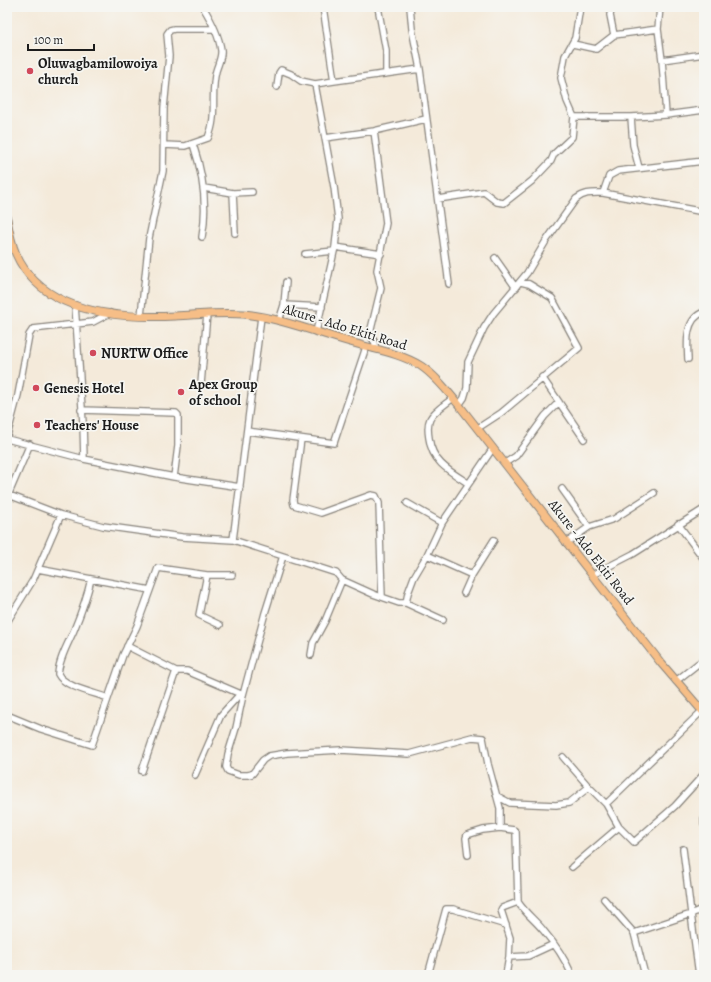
<svg xmlns="http://www.w3.org/2000/svg" width="711" height="982" viewBox="0 0 711 982" font-family="Alegreya,serif">
	<style>
		.lines { fill: none; stroke-linecap: round; stroke-linejoin: round }
		.minor-casing { stroke: #88837b; stroke-width: 8 }
		.major-casing { stroke: #88837b; stroke-width: 9 }
		.minor { stroke: #fff; stroke-width: 5.5 }
		.major { stroke: #f6be87; stroke-width: 7 }
		.poi-dot { fill: #d1495b; stroke: #f6f6f2; stroke-width: 1.5 }
		.labels { text-anchor: middle; dominant-baseline: central; stroke-width: 3.5; stroke-linejoin: round; paint-order: stroke }
		.poi-label { font-size: 14px; font-weight: bold; fill: #1c1c1c; stroke: #f6f6f2; text-anchor: start }
		.street-label { font-size: 14px; fill: #1c1c1c; stroke: #f6f6f2 }
	</style>
	<rect width="100%" height="100%" fill="#f6f6f2"/>
	<filter id="ink" filterUnits="userSpaceOnUse"><feTurbulence type="fractalNoise" baseFrequency=".025" numOctaves="2"/><feDisplacementMap in="SourceGraphic" scale="8" xChannelSelector="R" yChannelSelector="G"/><feConvolveMatrix kernelMatrix="1 2 1 2 8 2 1 2 1" color-interpolation-filters="sRGB"/></filter>
	<filter id="wash" filterUnits="userSpaceOnUse"><feTurbulence type="fractalNoise" baseFrequency=".012" numOctaves="4" result="noise"/><feDisplacementMap in="SourceGraphic" scale="16" xChannelSelector="R" yChannelSelector="G"/><feGaussianBlur stdDeviation="0.9" result="paint"/><feColorMatrix in="noise" values="0 0 0 0 0 0 0 0 0 0 0 0 0 0 0 0 0 1.4 0 .05"/><feComposite in="paint" operator="in"/></filter>
	<g filter="url(#wash)">
		<rect width="100%" height="100%" fill="#f4eada"/>
	</g>
	<g filter="url(#ink)">
		<g class="lines">
			<g class="minor-casing">
				<path id="minor" d="M 378,7 L 386,51 L 386,74
					M 580,7 L 575,38 L 565,56 L 561,78 L 567,101 L 574,117 L 631,117
					M 612,7 L 610,15 L 614,35
					M 660,7 L 658,29 L 662,60
					M 573,44 L 596,49 L 614,35 L 658,29
					M 420,69 L 449,284
					M 334,81 L 420,69 L 412,29 L 410,7
					M 277,87 L 279,73 L 281,70 L 291,74 L 301,81 L 315,84
					M 666,115 L 704,110
					M 374,131 L 386,223 L 377,270 L 381,288 L 371,329 L 371,336 L 375,343 L 375,349
					M 325,138 L 374,131 L 426,119
					M 193,144 C 203,174 208,205 202,237
					M 164,145 L 185,146 L 208,138 C 218,116 210,94 216,71 C 218,64 222,57 221,50 C 219,36 211,20 203,7
					M 639,168 L 633,145 L 631,117 L 666,115 L 662,60 L 704,54
					M 204,188 L 233,193 L 252,192
					M 233,193 L 235,233
					M 603,193 L 609,176 L 618,171 L 704,161
					M 438,199 L 484,192 L 497,202 L 504,203 L 532,181 L 551,161 L 554,154 L 572,137 L 574,117
					M 335,247 L 381,254
					M 305,254 L 334,251
					M 495,258 L 516,288
					M 75,305 L 83,423 L 84,459
					M 284,305 L 322,307
					M 141,316 L 149,238 L 163,171 L 164,108 L 169,56 L 167,34 L 170,30 L 174,29 L 214,29
					M 279,321 L 284,305 L 286,282
					M 316,332 L 335,247 L 338,219 L 334,187 L 315,84 L 334,81 L 323,7
					M 688,359 C 687,342 685,319 704,312
					M 542,377 L 584,439
					M 201,384 L 207,314
					M 453,398 C 446,404 434,411 430,419 C 427,425 428,432 429,438 C 432,462 449,471 468,483
					M 459,405 L 464,398 L 467,388 L 468,362 L 484,328 L 493,314 L 527,273 L 546,241 L 576,199 C 585,192 592,193 603,193 L 704,212
					M 81,410 L 176,413 L 178,415 L 178,446 L 174,477
					M 478,428 L 501,413 L 579,348 L 552,298 L 529,284 L 521,282
					M 247,431 L 334,443 L 366,347
					M 7,436 L 18,395 L 29,335 L 33,329 L 93,322 L 110,313
					M 7,439 L 84,459 L 174,477 L 240,487
					M 301,439 L 293,500 L 294,505 L 321,513 L 371,495 L 376,496 L 379,503 L 382,597
					M 505,463 L 516,456 L 545,416 L 559,402
					M 562,489 L 589,527
					M 9,495 L 61,515 L 103,526 L 182,537 L 233,540 L 336,573 L 342,580 L 373,594 L 399,603 L 406,603 L 443,620
					M 7,498 L 30,444
					M 407,503 L 442,523
					M 678,524 L 704,559
					M 233,540 L 261,317
					M 566,543 L 589,527 L 614,519 L 654,493
					M 427,555 L 472,575
					M 283,556 L 265,613 L 243,695 L 236,728 L 228,754 L 226,767 L 228,771 L 239,775 L 248,775 L 252,774 L 263,760 L 269,756 L 287,753 L 341,750 L 409,754 L 472,737 L 483,738 L 488,764 L 500,808 L 500,828 L 514,830 L 516,832 L 518,902 C 525,913 535,920 543,930 C 555,944 565,959 572,975
					M 38,569 L 150,590
					M 207,575 L 199,615 L 220,625
					M 592,575 L 633,554 L 704,509
					M 91,579 C 87,597 81,613 74,630 C 68,644 59,659 58,674 C 64,687 95,693 108,698
					M 464,593 L 472,575 L 494,540
					M 406,603 L 408,593 L 414,577 L 427,555 L 442,523 L 493,448
					M 7,622 L 33,580 L 61,515
					M 127,646 L 176,671 L 187,671 L 243,695
					M 311,655 L 313,643 L 325,621 L 342,580
					M 676,681 L 704,659
					M 7,715 L 41,729 L 92,745 L 123,655 L 137,626 L 158,568 L 207,575 L 232,575
					M 563,757 L 589,787
					M 142,771 L 176,671
					M 195,775 L 221,715 L 240,694
					M 497,796 L 510,803 L 556,805 L 569,803 L 589,787 L 606,804 L 619,827 L 634,842 L 675,806 L 704,774
					M 606,804 L 702,711
					M 704,820 L 704,824
					M 468,855 L 466,838 L 467,835 L 483,830 L 500,828
					M 572,867 L 619,827
					M 604,899 L 634,933
					M 509,957 L 510,938 L 501,910 L 502,908 L 518,902
					M 428,975 L 446,909 L 453,909 L 506,925
					M 506,975 L 509,957 L 528,956 L 554,944
					M 645,975 L 634,933 L 691,914 L 683,849
					M 699,975 L 691,914 L 704,908"/>
			</g>
			<g class="major-casing">
				<path id="major" d="M 7,219 C 9,231 11,243 16,254 C 42,313 118,319 175,316 C 198,315 221,312 244,314 C 280,318 315,332 350,342 C 373,349 400,353 421,366 C 436,376 448,392 459,405 L 661,663 L 704,713"/>
			</g>
			<use href="#minor" class="minor"/>
			<use href="#major" class="major"/>
		</g>
	</g>
	<g class="poi-dot">
		<circle cx="30" cy="71" r="4"/>
		<circle cx="93" cy="353" r="4"/>
		<circle cx="36" cy="388" r="4"/>
		<circle cx="181" cy="392" r="4"/>
		<circle cx="37" cy="425" r="4"/>
	</g>
	<g class="labels">
		<g class="poi-label">
			<text x="38" y="63">Oluwagbamilowoiya<tspan x="38" dy="16">church</tspan></text>
			<text x="101" y="353">NURTW Office</text>
			<text x="189" y="384">Apex Group<tspan x="189" dy="16">of school</tspan></text>
			<text x="44" y="388">Genesis Hotel</text>
			<text x="45" y="425">Teachers' House</text>
		</g>
		<g class="street-label">
			<text transform="translate(345 327) rotate(17)">Akure - Ado Ekiti Road</text>
			<text transform="translate(591 552) rotate(52)">Akure - Ado Ekiti Road</text>
		</g>
	</g>
	<rect width="711" height="982" fill="none" stroke="#f6f6f2" stroke-width="24"/>
	<path d="M28 44v6h66v-6" fill="none" stroke="#1c1c1c" stroke-width="2"/>
	<text x="34" y="44" font-size="12" fill="#1c1c1c" stroke="#f6f6f2" stroke-width="3" paint-order="stroke">100 m</text>
</svg>
